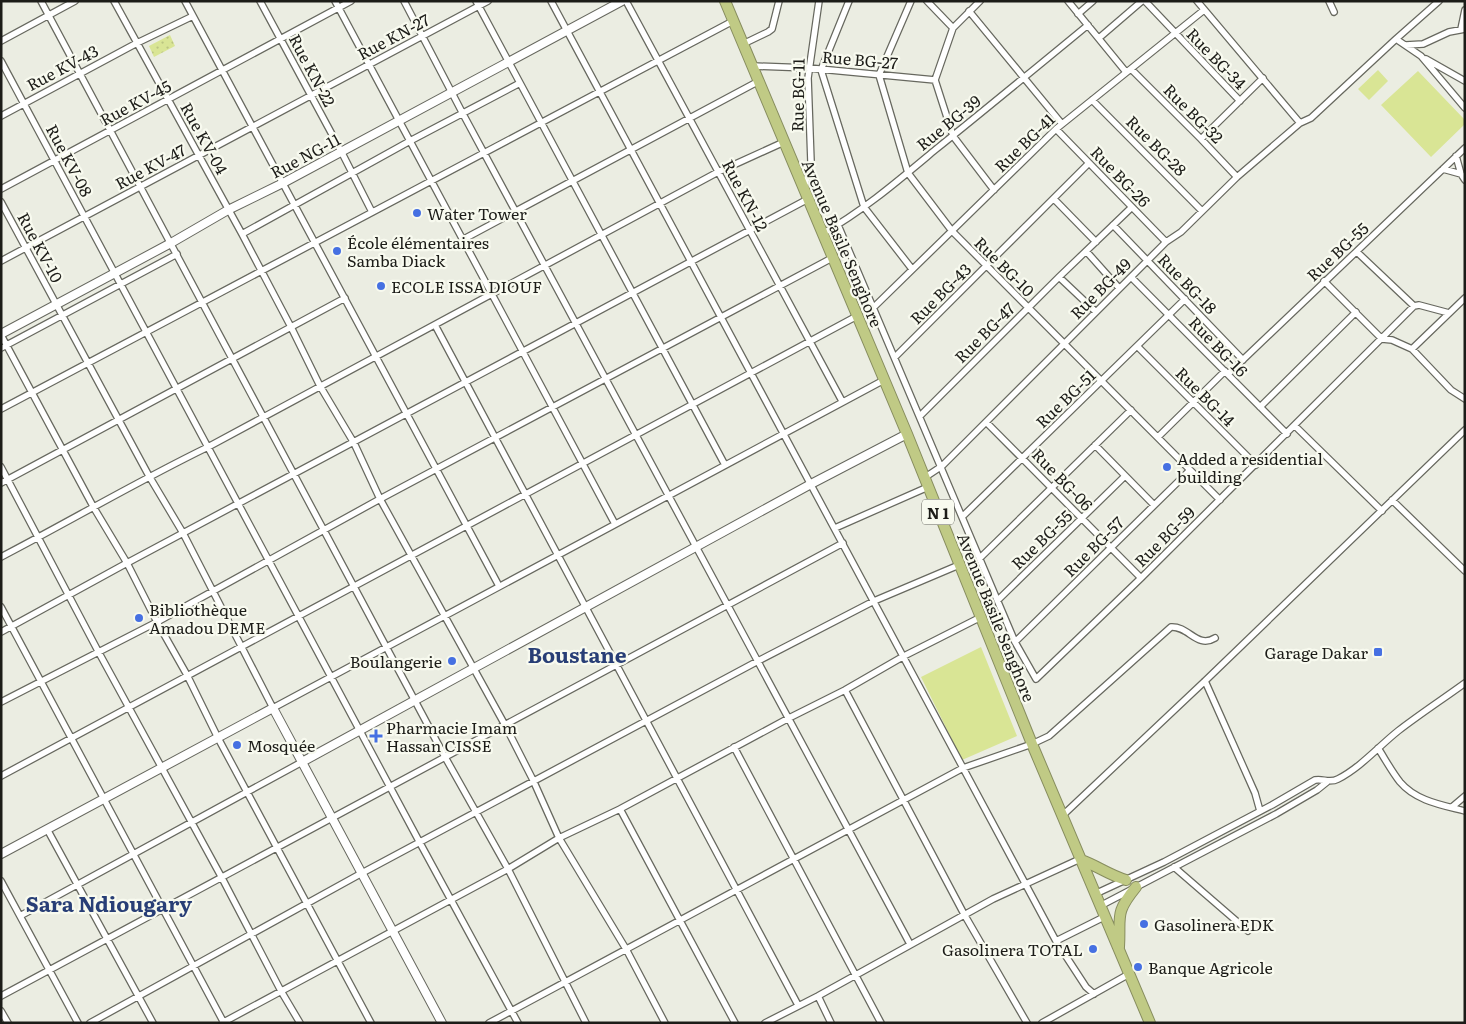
<svg xmlns="http://www.w3.org/2000/svg" width="1466" height="1024" viewBox="0 0 1466 1024" font-family="Literata,serif">
	<style>
		.grass { fill: #d9e595 }
		.garden { fill: url(#garden-dots) }
		.lines { fill: none; stroke-linecap: round; stroke-linejoin: round }
		.street-casing { stroke: #67685f; stroke-width: 8 }
		.secondary-casing { stroke: #67685f; stroke-width: 10 }
		.highway-casing { stroke: #878d5f; stroke-width: 12 }
		.street { stroke: #fff; stroke-width: 5.5 }
		.secondary { stroke: #fff; stroke-width: 8 }
		.highway { stroke: #c0ca85; stroke-width: 10 }
		.poi-dot { fill: #4670e2; stroke: #f8faef; stroke-width: 2 }
		.labels { text-anchor: middle; dominant-baseline: central; stroke-width: 4.5; stroke-linejoin: round; paint-order: stroke }
		.shield { fill: #f8faef; stroke: #5e5f58; stroke-width: 1 }
		.shield-label { font-size: 15px; font-weight: bold; fill: #1c1c18 }
		.street-label { font-size: 16px; fill: #1c1c18; stroke: #f8faef }
		.poi-label { font-size: 16px; fill: #1c1c18; stroke: #f8faef; text-anchor: start }
		.district-label { font-size: 21px; font-weight: bold; fill: #283e76; stroke: #f8faef }
	</style>
	<defs>
		<pattern id="garden-dots" width="8" height="8" patternUnits="userSpaceOnUse" patternTransform="scale(1.25)"><rect width="8" height="8" fill="#d9e595"/><path d="M2 2h.1M6 6h.1" fill="none" stroke="#bac480" stroke-width="1.8" stroke-linecap="round"/></pattern>
	</defs>
	<rect width="100%" height="100%" fill="#ebede2"/>
	<path class="grass" d="M 1378,70 L 1388,81 L 1369,100 L 1358,89 Z
		M 1418,71 L 1465,120 L 1465,124 L 1431,157 L 1381,105 Z
		M 981,647 L 1017,736 L 962,760 L 921,677 Z"/>
	<path class="garden" d="M 170,35 L 175,46 L 154,57 L 149,46 Z"/>
	<g class="lines">
		<g class="street-casing">
			<path id="street" d="M 41,1 L 445,757 L 508,869 L 586,1023
				M 114,1 L 242,234 L 291,327 L 320,386 L 354,443 L 380,499 L 505,725 L 533,780 L 559,838 L 626,949 L 665,1023
				M 185,1 L 499,586
				M 260,1 L 341,151 L 372,212
				M 335,1 L 615,524
				M 404,1 L 463,114 L 910,944
				M 476,1 L 725,465
				M 551,1 L 1056,941 L 1086,987 L 1094,994
				M 626,1 L 842,401
				M 849,1 L 821,70 L 864,207 L 912,269
				M 911,1 L 879,75 L 908,173 L 952,231 L 1220,500
				M 927,1 L 953,28
				M 980,1 L 953,28 L 935,80 L 953,136 L 994,190
				M 1068,1 L 1126,72
				M 1145,1 L 1240,101
				M 1197,1 L 1300,123
				M 1329,1 L 1334,12
				M 969,11 L 1062,124
				M 1078,14 L 1093,1
				M 1461,29 L 1465,10
				M 1099,38 L 1142,1
				M 1396,39 L 1439,1
				M 1,41 L 75,1
				M 743,44 L 768,32 L 772,29 L 779,1
				M 1406,45 L 1423,44 L 1449,32 L 1465,29
				M 1426,59 L 1465,81
				M 1,61 L 420,843 L 518,1023
				M 753,66 L 809,68 L 935,80
				M 1131,69 L 1201,139 L 1237,177
				M 1092,100 L 1202,211
				M 1,116 L 137,43 L 193,16
				M 1056,129 L 1166,242
				M 1201,139 L 1263,78
				M 1456,156 L 1461,174 L 1465,180
				M 1443,169 L 1461,174
				M 804,187 L 809,172 L 811,162 L 808,78 L 819,1
				M 1,189 L 351,1
				M 1054,199 L 1096,242
				M 1,202 L 149,476 L 183,533 L 273,708 L 884,380
				M 838,225 L 1015,642 L 1036,679 L 1141,578 L 1414,306
				M 1113,225 L 1243,360
				M 242,234 L 410,141 L 520,83
				M 822,234 C 863,211 899,180 935,150 C 986,109 1037,67 1088,25
				M 462,240 L 759,81
				M 1086,251 L 1119,288
				M 1357,252 L 1414,306 L 1419,305 L 1449,313
				M 1,261 L 488,1
				M 1059,277 L 1095,311
				M 1131,277 L 1287,434
				M 1324,281 L 1382,339 L 1392,340 L 1412,349 L 1451,390 L 1465,399
				M 874,307 L 1056,129 L 1204,10
				M 435,325 L 798,1005
				M 1,335 L 94,508 L 127,563 L 157,622 L 187,675 L 218,738 L 371,1023
				M 1137,346 L 1256,465
				M 1,348 L 177,254
				M 1412,349 L 1465,298
				M 895,357 L 1089,163
				M 1228,374 L 1465,148
				M 1260,407 L 1356,312
				M 1,409 L 733,21
				M 921,415 L 1059,277 L 1132,207
				M 986,422 L 1141,578
				M 1295,426 L 1382,511
				M 1158,437 L 1225,371
				M 1095,445 L 1154,505
				M 1,467 L 98,651 L 222,878 L 281,991 L 300,1023
				M 924,478 L 942,466 L 1166,242 L 1181,232 L 1237,177 L 1300,123 L 1311,118 L 1396,39 L 1421,56 L 1465,108
				M 1,483 L 345,298
				M 1392,500 L 1465,571
				M 963,516 L 1185,299
				M 835,528 L 928,487
				M 1,557 C 70,521 138,481 208,447 L 718,172 L 784,142
				M 980,558 L 1131,410
				M 998,600 L 1125,476
				M 1,607 L 224,1023
				M 1,632 L 127,563 L 808,199
				M 1015,642 L 1190,470
				M 1205,681 L 1255,793 L 1260,811
				M 845,690 L 964,914 L 1027,1023
				M 1,702 L 157,622 L 380,499 L 832,258
				M 734,747 L 881,1023
				M 1378,748 C 1385,759 1392,772 1400,782 C 1416,801 1442,805 1465,811
				M 1,776 L 857,316
				M 1452,807 L 1465,796
				M 620,809 L 735,1023
				M 1062,816 L 1205,681 L 1465,430
				M 47,829 L 153,1023
				M 1174,867 L 1248,931
				M 1,881 L 78,1023
				M 1095,894 L 1164,862 L 1272,805 L 1315,780 C 1323,778 1329,784 1338,779 C 1361,767 1378,747 1398,731 C 1420,714 1443,699 1465,683
				M 1100,906 L 1276,814 L 1317,790 L 1327,782
				M 20,916 L 302,762
				M 1056,941 L 1104,917
				M 1,996 L 843,543
				M 818,996 L 831,1023
				M 1,1011 L 8,1023
				M 90,1023 L 362,873 L 758,661 L 874,601 L 959,565
				M 222,1023 L 508,869 L 559,838 L 620,809 L 789,718 L 845,690 L 904,656 L 981,617
				M 489,1023 L 963,768 L 1032,744 L 1049,736 L 1171,627 C 1189,626 1197,649 1215,638
				M 765,1023 L 818,996 L 993,899 L 1080,859
				M 1042,1023 L 1129,974"/>
		</g>
		<g class="secondary-casing">
			<path id="secondary" d="M 1,334 L 171,243 L 228,210 L 283,183 L 622,1
				M 302,762 L 811,484 L 907,434
				M 1,854 L 273,708 L 442,1023"/>
		</g>
		<g class="highway-casing">
			<path id="highway" d="M 725,1 L 907,434 L 1032,744 L 1150,1023
				M 1081,860 C 1096,865 1109,875 1126,880
				M 1119,947 C 1121,916 1114,914 1136,887"/>
		</g>
		<use href="#street" class="street"/>
		<use href="#secondary" class="secondary"/>
		<use href="#highway" class="highway"/>
	</g>
	<g class="poi-dot">
		<circle cx="417" cy="213" r="5"/>
		<circle cx="337" cy="251" r="5"/>
		<circle cx="381" cy="286" r="5"/>
		<circle cx="1167" cy="467" r="5"/>
		<circle cx="139" cy="618" r="5"/>
		<rect x="1373" y="647" width="10" height="10" rx="2.5"/>
		<circle cx="452" cy="661" r="5"/>
		<path d="M373.5 728.5h5v5h5v5h-5v5h-5v-5h-5v-5h5z"/>
		<circle cx="237" cy="745" r="5"/>
		<circle cx="1144" cy="924" r="5"/>
		<circle cx="1093" cy="949" r="5"/>
		<circle cx="1138" cy="967" r="5"/>
	</g>
	<g class="labels">
		<rect class="shield" x="922" y="499.5" width="32" height="25" rx="4"/>
		<g class="shield-label">
			<text x="938" y="512">N 1</text>
		</g>
		<g class="street-label">
			<text transform="translate(393 36) rotate(-28)">Rue KN-27</text>
			<text transform="translate(1217 58) rotate(46)">Rue BG-34</text>
			<text transform="translate(860 59) rotate(5)">Rue BG-27</text>
			<text transform="translate(62 67) rotate(-28)">Rue KV-43</text>
			<text transform="translate(313 70) rotate(62)">Rue KN-22</text>
			<text transform="translate(797 95) rotate(-89)">Rue BG-11</text>
			<text transform="translate(135 102) rotate(-28)">Rue KV-45</text>
			<text transform="translate(1194 113) rotate(45)">Rue BG-32</text>
			<text transform="translate(948 122) rotate(-39)">Rue BG-39</text>
			<text transform="translate(205 138) rotate(61)">Rue KV-04</text>
			<text transform="translate(1024 142) rotate(-44)">Rue BG-41</text>
			<text transform="translate(1157 145) rotate(45)">Rue BG-28</text>
			<text transform="translate(305 155) rotate(-28)">Rue NG-11</text>
			<text transform="translate(70 160) rotate(62)">Rue KV-08</text>
			<text transform="translate(150 166) rotate(-28)">Rue KV-47</text>
			<text transform="translate(1121 176) rotate(46)">Rue BG-26</text>
			<text transform="translate(746 195) rotate(62)">Rue KN-12</text>
			<text transform="translate(843 243) rotate(67)">Avenue Basile Senghore</text>
			<text transform="translate(41 247) rotate(62)">Rue KV-10</text>
			<text transform="translate(1337 251) rotate(-43)">Rue BG-55</text>
			<text transform="translate(1005 266) rotate(45)">Rue BG-10</text>
			<text transform="translate(1188 283) rotate(46)">Rue BG-18</text>
			<text transform="translate(1100 288) rotate(-45)">Rue BG-49</text>
			<text transform="translate(940 293) rotate(-45)">Rue BG-43</text>
			<text transform="translate(984 332) rotate(-45)">Rue BG-47</text>
			<text transform="translate(1219 346) rotate(46)">Rue BG-16</text>
			<text transform="translate(1206 396) rotate(45)">Rue BG-14</text>
			<text transform="translate(1065 398) rotate(-44)">Rue BG-51</text>
			<text transform="translate(1063 479) rotate(46)">Rue BG-06</text>
			<text transform="translate(1164 536) rotate(-45)">Rue BG-59</text>
			<text transform="translate(1041 539) rotate(-44)">Rue BG-55</text>
			<text transform="translate(1093 546) rotate(-45)">Rue BG-57</text>
			<text transform="translate(997 617) rotate(68)">Avenue Basile Senghore</text>
		</g>
		<g class="poi-label">
			<text x="427" y="213">Water Tower</text>
			<text x="347" y="242">École élémentaires<tspan x="347" dy="18">Samba Diack</tspan></text>
			<text x="391" y="286">ECOLE ISSA DIOUF</text>
			<text x="1177" y="458">Added a residential<tspan x="1177" dy="18">building</tspan></text>
			<text x="149" y="609">Bibliothèque<tspan x="149" dy="18">Amadou DEME</tspan></text>
			<text x="1368" y="652" text-anchor="end">Garage Dakar</text>
			<text x="442" y="661" text-anchor="end">Boulangerie</text>
			<text x="386" y="727">Pharmacie Imam<tspan x="386" dy="18">Hassan CISSE</tspan></text>
			<text x="247" y="745">Mosquée</text>
			<text x="1154" y="924">Gasolinera EDK</text>
			<text x="1083" y="949" text-anchor="end">Gasolinera TOTAL</text>
			<text x="1148" y="967">Banque Agricole</text>
		</g>
		<g class="district-label">
			<text x="577" y="653">Boustane</text>
			<text x="109" y="902">Sara Ndiougary</text>
		</g>
	</g>
	<rect width="1466" height="1024" fill="none" stroke="#1c1c18" stroke-width="5"/>
</svg>
